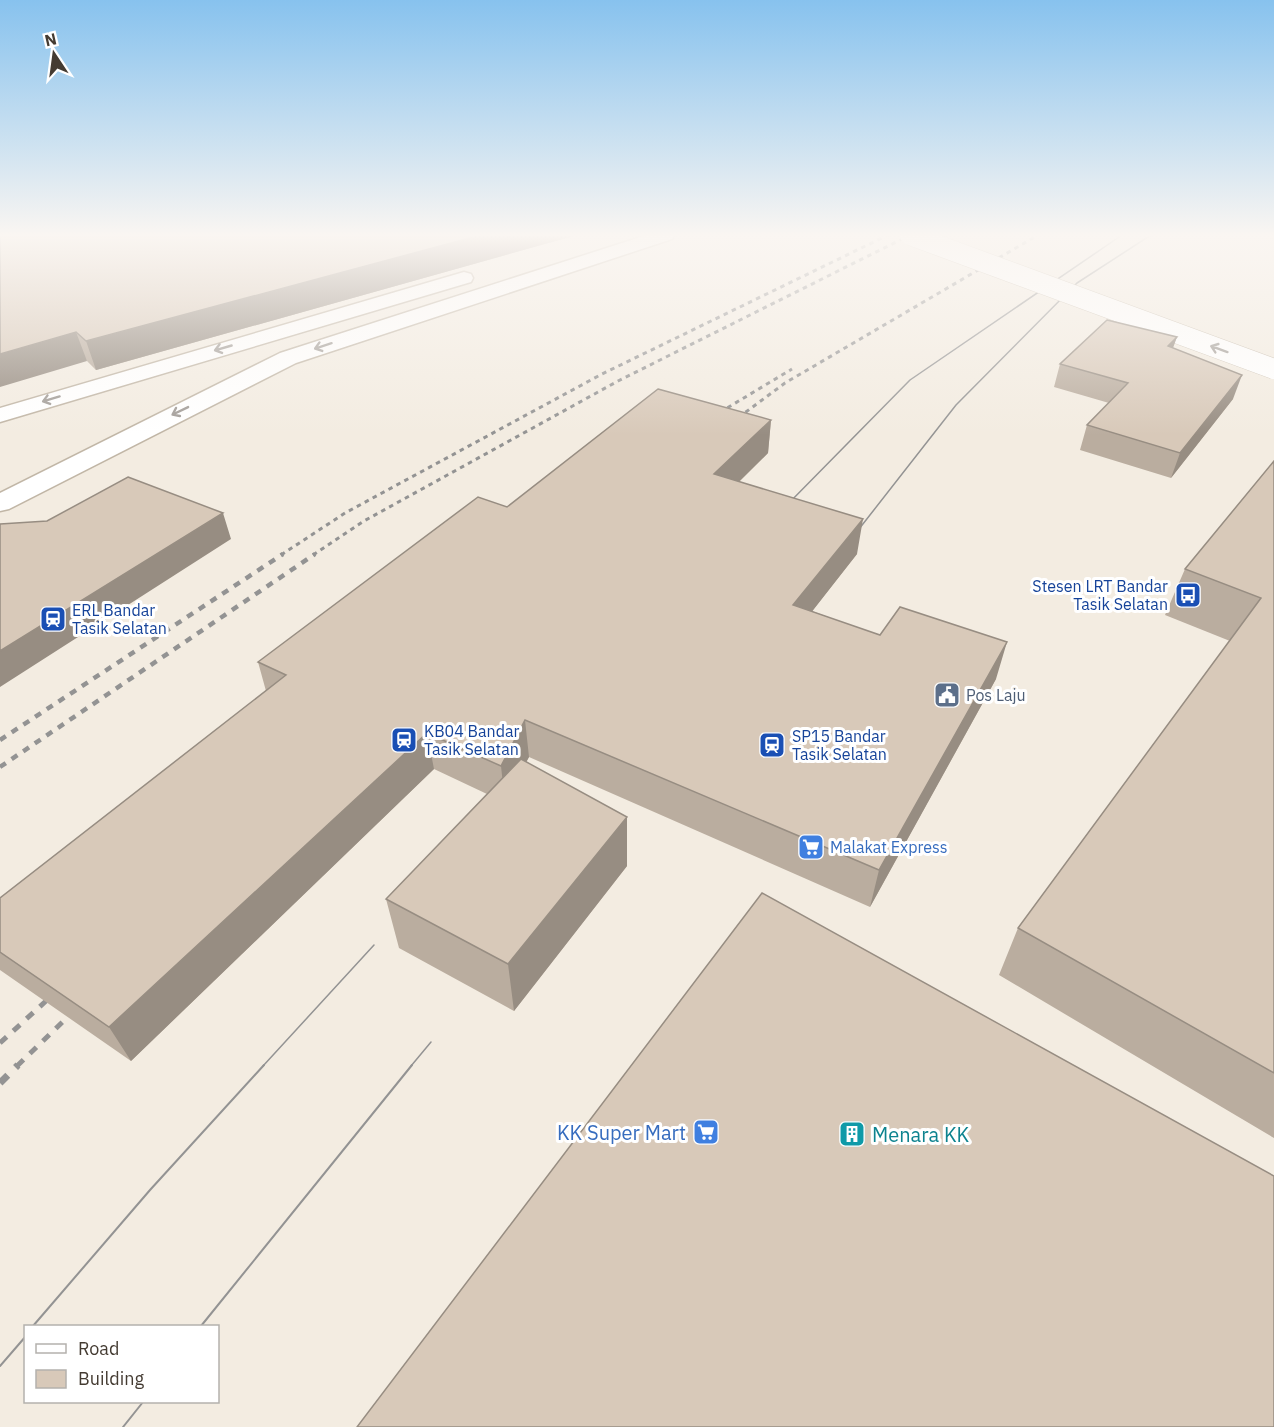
<svg xmlns="http://www.w3.org/2000/svg" width="1274" height="1427" viewBox="0 0 1274 1427" font-family="'IBM Plex Sans',sans-serif">
	<style>
		.lines { fill: none; stroke-linecap: round; stroke-linejoin: round }
		.minor-casing { stroke: #c1b6a6; stroke-width: 3 }
		.minor { fill: #fff; fill-rule: evenodd }
		.tram-far1 { stroke: #939393; stroke-width: 1.5 }
		.tram { stroke: #939393; stroke-width: 2 }
		.rail-far3 { stroke: #939393; stroke-width: 3; stroke-dasharray: 4.5 4.5; stroke-linecap: butt }
		.rail-far2 { stroke: #939393; stroke-width: 4.5; stroke-dasharray: 7 7; stroke-linecap: butt }
		.rail-far1 { stroke: #939393; stroke-width: 5; stroke-dasharray: 9 9; stroke-linecap: butt }
		.rail { stroke: #939393; stroke-width: 7; stroke-dasharray: 11 11; stroke-linecap: butt }
		.minor-bridge-casing { stroke: #c1b6a6; stroke-width: 21; stroke-linecap: butt }
		.minor-bridge { stroke: #fff; stroke-width: 20 }
		.wall { fill: #baad9f }
		.shaded-wall { fill: #978d82 }
		.building { fill: #d8c9b9; stroke: #978d82; stroke-width: 1.5 }
		.oneway { stroke: #a29d98 }
		.labels { text-anchor: middle; dominant-baseline: central; stroke-width: 6; stroke-linejoin: round; paint-order: stroke }
		.transit-label { font-size: 16px; fill: #164399; stroke: #fff; text-anchor: start }
		.service-label { font-size: 16px; fill: #4e5e75; stroke: #fff; text-anchor: start }
		.shop-label { font-size: 16px; fill: #366cbe; stroke: #fff; text-anchor: start }
		.near-shop-label { font-size: 20px; fill: #366cbe; stroke: #fff; text-anchor: end }
		.near-culture-label { font-size: 20px; fill: #0d838f; stroke: #fff; text-anchor: start }
	</style>
	<rect width="100%" height="100%" fill="#f3ece1"/>
	<g class="lines">
		<g class="minor-casing">
			<path id="minor" d="M 647,235 L 674,235 L 672,239 L 296,363 L 9,509 L 0,511 L 0,493 L 280,353 Z
				M 464,272 L 471,274 L 473,278 L 471,282 L 0,422 L 0,408 Z"/>
		</g>
		<use href="#minor" class="minor"/>
		<path class="tram-far1" d="M 783,509 L 910,380 L 1122,235
			M 859,529 L 956,405 L 1077,283 L 1151,235
			M 263,1066 L 374,945
			M 411,1066 L 431,1042"/>
		<path class="tram" d="M 33,1326 L 150,1190 L 264,1065
			M 201,1326 L 412,1065
			M 0,1366 L 26,1336
			M 123,1427 L 143,1402"/>
		<path class="rail-far3" d="M 712,417 L 792,369
			M 731,423 L 785,383 L 1038,235
			M 281,555 L 345,513 L 602,374 L 888,235
			M 313,555 L 364,521 L 618,381 L 910,235"/>
		<path class="rail-far2" d="M 0,740 L 283,554
			M 0,767 L 315,554"/>
		<path class="rail-far1" d="M 0,1043 L 58,990
			M 17,1066 L 80,1005"/>
		<path class="rail" d="M 0,1083 L 18,1065"/>
		<g class="minor-bridge-casing">
			<path id="minor-bridge" d="M 910,235 L 1274,369"/>
		</g>
		<use href="#minor-bridge" class="minor-bridge"/>
	</g>
	<path class="wall" d="M 0,235 L 577,235 L 96,370 L 87,361 Z
		M 1177,337 L 1172,348 L 1233,399 L 1171,478 L 1080,450 L 1087,425 L 1109,403 L 1054,387 L 1060,364 Z
		M 771,420 L 768,453 L 739,482 L 857,554 L 812,611 L 996,679 L 870,907 L 529,757 L 526,762 L 627,866 L 514,1011 L 399,948 L 386,899 L 487,794 L 434,769 L 131,1061 L 0,970 L 0,898 L 266,691 L 258,662 L 507,507 Z
		M 1274,461 L 1274,1138 L 999,975 L 1018,928 L 1230,641 L 1165,615 L 1185,569 Z"/>
	<path class="shaded-wall" d="M 481,235 L 577,235 L 96,370 L 86,341 Z
		M 76,332 L 87,361 L 0,387 L 0,354 Z
		M 1177,337 L 1169,359 L 1168,346 Z
		M 1242,375 L 1233,399 L 1171,478 L 1180,453 Z
		M 771,420 L 768,453 L 712,508 L 714,474 Z
		M 223,513 L 231,539 L 0,687 L 0,651 Z
		M 863,519 L 857,554 L 789,641 L 793,605 Z
		M 1007,642 L 996,679 L 870,907 L 879,870 Z
		M 525,720 L 529,757 L 505,803 L 501,766 Z
		M 427,733 L 434,769 L 131,1061 L 109,1027 Z
		M 627,817 L 627,866 L 514,1011 L 508,964 Z"/>
	<path class="building" d="M 0,235 L 481,235 L 86,341 L 76,332 L 0,354 Z
		M 1107,320 L 1177,337 L 1168,346 L 1242,375 L 1180,453 L 1087,425 L 1128,383 L 1060,364 Z
		M 658,389 L 771,420 L 714,474 L 863,519 L 793,605 L 880,635 L 900,607 L 1007,642 L 879,870 L 525,720 L 501,766 L 427,733 L 109,1027 L 0,952 L 0,898 L 286,675 L 258,662 L 478,497 L 507,507 Z
		M 1274,461 L 1274,1073 L 1018,928 L 1261,598 L 1185,569 Z
		M 128,477 L 223,513 L 0,651 L 0,524 L 47,521 Z
		M 521,759 L 627,817 L 508,964 L 386,899 Z
		M 762,893 L 1274,1176 L 1274,1427 L 357,1427 Z"/>
	<defs><path id="oneway-shaft" d="M-6 0H5M1.5-3L5.5 0L1.5 3" fill="none" stroke-width="1.6" stroke-linecap="round" stroke-linejoin="round" transform="scale(1.5)"/></defs>
	<g class="oneway">
		<use href="#oneway-shaft" transform="translate(323 346) rotate(162)"/>
		<use href="#oneway-shaft" transform="translate(223 348) rotate(164)"/>
		<use href="#oneway-shaft" transform="translate(1219 349) rotate(-160)"/>
		<use href="#oneway-shaft" transform="translate(51 399) rotate(163)"/>
		<use href="#oneway-shaft" transform="translate(180 411) rotate(154)"/>
	</g>
	<linearGradient id="sky" x2="0" y2="1"><stop stop-color="#87c2ee"/><stop offset="0.54" stop-color="#faf6f2"/><stop offset="1" stop-color="#faf6f2" stop-opacity="0"/></linearGradient>
	<rect width="1274" height="435" fill="url(#sky)"/>
	<defs>
		<g id="bus-square" transform="scale(1.35)"><rect x="-9" y="-9" width="18" height="18" rx="4" fill="#1a4fb4" stroke="#fff"/><path d="M-5-6H5V4H4V6H2V4H-2V6H-4V4H-5ZM-3.5-4V0h7V-4ZM-3.5 1.2v1.5H-2V1.2ZM2 1.2v1.5H3.5V1.2Z" fill="#fff"/></g>
		<g id="station-square" transform="scale(1.35)"><rect x="-9" y="-9" width="18" height="18" rx="4" fill="#1a4fb4" stroke="#fff"/><path d="M-3-6H3Q5-6 5-4V2Q5 4 3 4L4.5 6H3L1.5 4h-3L-3 6H-4.5L-3 4Q-5 4-5 2V-4Q-5-6-3-6ZM-3.5-4v3h7v-3ZM-3.5 1v1.5H-2V1ZM2 1v1.5H3.5V1Z" fill="#fff"/></g>
		<g id="civic-square" transform="scale(1.35)"><rect x="-9" y="-9" width="18" height="18" rx="4" fill="#5c6f8a" stroke="#fff"/><path d="M-.6-6.5H3V-4.5H.6V-3L4-1V1h2V6H-6V1h2V-1L-.6-3ZM-1.2 2.5V6h2.4V2.5Z" fill="#fff"/></g>
		<g id="supermarket-square" transform="scale(1.35)"><rect x="-9" y="-9" width="18" height="18" rx="4" fill="#3f7fe0" stroke="#fff"/><path d="M-6-5.5h2.5l.6 2H6L4.5 2H-2.5L-4.4-4H-6ZM-1.5 3.2a1.3 1.3 0 1 0 .1 0ZM3 3.2a1.3 1.3 0 1 0 .1 0Z" fill="#fff"/></g>
		<g id="building-square" transform="scale(1.35)"><rect x="-9" y="-9" width="18" height="18" rx="4" fill="#0f9aa8" stroke="#fff"/><path d="M-4-6H4V6H1V3H-1V6H-4ZM-2.5-4.3h1.7v1.8h-1.7ZM.8-4.3h1.7v1.8H.8ZM-2.5-1h1.7V.8h-1.7ZM.8-1h1.7V.8H.8Z" fill="#fff"/></g>
	</defs>
	<g fill-rule="evenodd">
		<use href="#bus-square" x="1188" y="595"/>
		<use href="#station-square" x="53" y="619"/>
		<use href="#civic-square" x="947" y="695"/>
		<use href="#station-square" x="404" y="740"/>
		<use href="#station-square" x="772" y="745"/>
		<use href="#supermarket-square" x="811" y="847"/>
		<use href="#supermarket-square" x="706" y="1132"/>
		<use href="#building-square" x="852" y="1134"/>
	</g>
	<g class="labels">
		<g class="transit-label">
			<text x="1168" y="586" text-anchor="end">Stesen LRT Bandar<tspan x="1168" dy="18">Tasik Selatan</tspan></text>
			<text x="72" y="610">ERL Bandar<tspan x="72" dy="18">Tasik Selatan</tspan></text>
			<text x="424" y="731">KB04 Bandar<tspan x="424" dy="18">Tasik Selatan</tspan></text>
			<text x="792" y="736">SP15 Bandar<tspan x="792" dy="18">Tasik Selatan</tspan></text>
		</g>
		<g class="service-label">
			<text x="966" y="695">Pos Laju</text>
		</g>
		<g class="shop-label">
			<text x="830" y="847">Malakat Express</text>
		</g>
		<g class="near-shop-label">
			<text x="686" y="1132">KK Super Mart</text>
		</g>
		<g class="near-culture-label">
			<text x="872" y="1134">Menara KK</text>
		</g>
	</g>
	<rect x="24" y="1325" width="195" height="78" fill="#ffffff" stroke="#b4b1ad" stroke-width="1.5"/>
	<rect x="36" y="1344" width="30" height="9" fill="#ffffff" stroke="#b4b1ad" stroke-width="1.5"/>
	<text x="78" y="1355" font-size="18" fill="#443b32">Road</text>
	<rect x="36" y="1370" width="30" height="18" fill="#d8c9b9" stroke="#b4b1ad" stroke-width="1.5"/>
	<text x="78" y="1385" font-size="18" fill="#443b32">Building</text>
	<g transform="translate(54 54) rotate(347)" stroke="#ffffff" stroke-width="4.5" paint-order="stroke">
	<path d="M0-4.5L10 22L0 15L-10 22Z" fill="#443b32"/>
	<text y="-9" font-size="16" font-weight="bold" text-anchor="middle" fill="#443b32">N</text>
	</g>
</svg>
